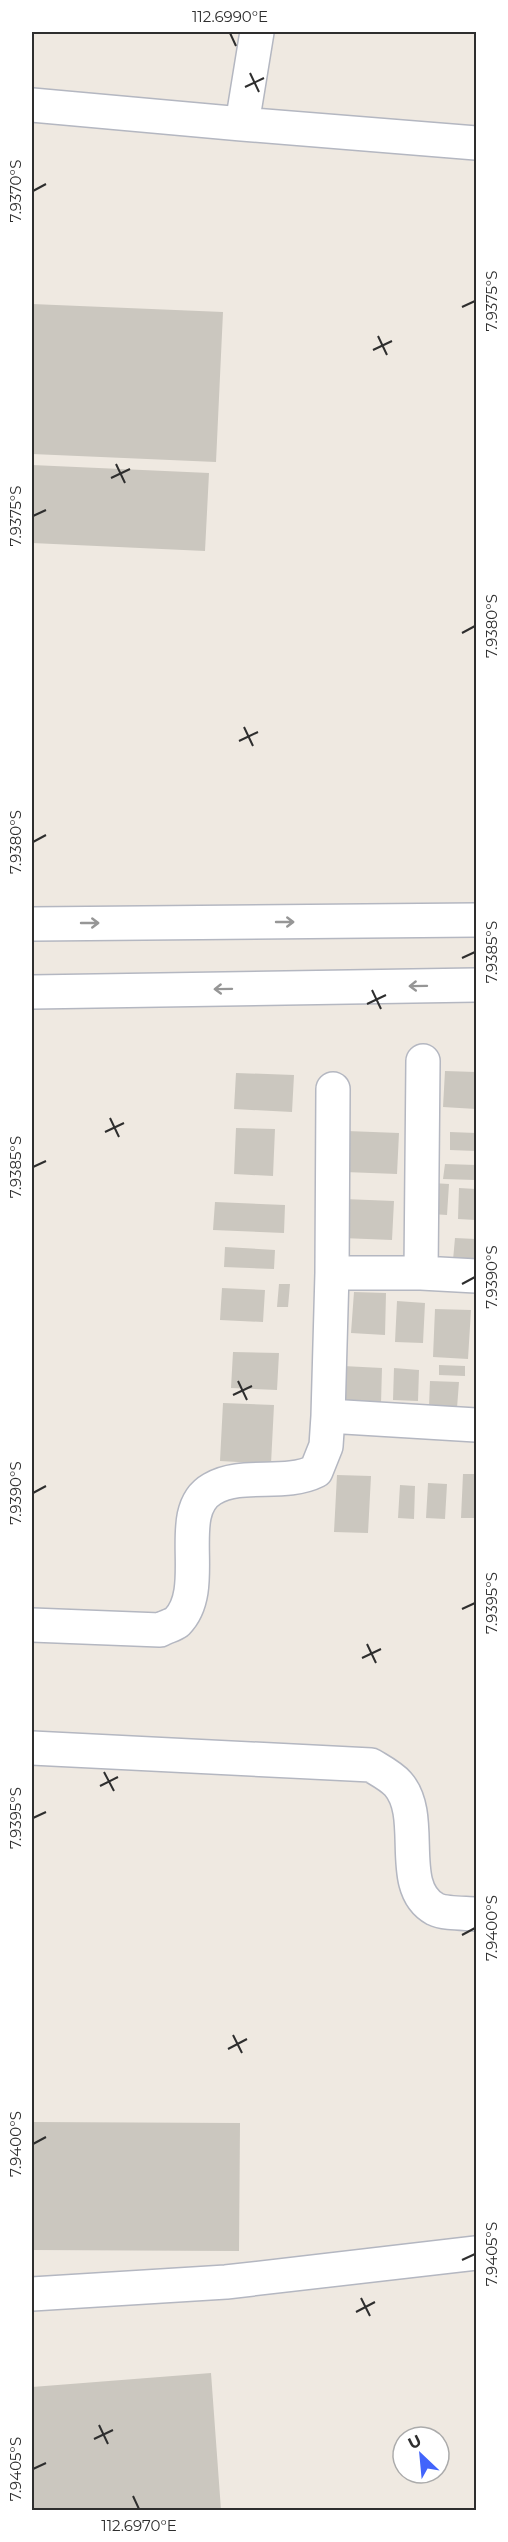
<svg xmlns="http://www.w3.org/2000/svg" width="508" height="2542" viewBox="0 0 508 2542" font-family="Montserrat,sans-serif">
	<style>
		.building { fill: #cbc7bf }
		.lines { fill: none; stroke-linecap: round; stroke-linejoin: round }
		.minor-casing { stroke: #b4b7c1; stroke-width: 36 }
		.minor { stroke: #fff; stroke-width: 33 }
		.oneway { stroke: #969696 }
		.ticks { fill: none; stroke: #2e2e2e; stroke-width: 2 }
		.neatline { fill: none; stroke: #2e2e2e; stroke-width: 2 }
		.ticks-label { font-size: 15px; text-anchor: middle; fill: #2e2e2e }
	</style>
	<rect width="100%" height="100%" fill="#efe9e1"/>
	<path class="building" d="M 32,304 L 223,312 L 216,462 L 32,454 Z
		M 32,465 L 209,473 L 205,551 L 32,543 Z
		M 445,1071 L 476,1072 L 476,1109 L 443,1107 Z
		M 236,1073 L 294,1075 L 292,1112 L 234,1109 Z
		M 236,1128 L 275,1129 L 273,1176 L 234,1174 Z
		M 347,1131 L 399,1133 L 397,1174 L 345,1172 Z
		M 450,1132 L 476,1133 L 476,1151 L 450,1150 Z
		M 445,1164 L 476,1165 L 475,1180 L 443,1179 Z
		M 432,1183 L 449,1184 L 447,1215 L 431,1214 Z
		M 459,1188 L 476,1189 L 476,1220 L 458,1219 Z
		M 344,1199 L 394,1201 L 392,1240 L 342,1238 Z
		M 215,1202 L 285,1205 L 284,1233 L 213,1230 Z
		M 455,1238 L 476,1239 L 476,1262 L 453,1260 Z
		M 225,1247 L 275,1250 L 274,1269 L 224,1267 Z
		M 279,1284 L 290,1284 L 288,1307 L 277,1307 Z
		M 222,1288 L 265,1290 L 263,1322 L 220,1320 Z
		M 354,1292 L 386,1293 L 385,1335 L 351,1333 Z
		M 397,1301 L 425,1303 L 423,1343 L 395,1342 Z
		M 435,1309 L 471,1310 L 468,1359 L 433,1357 Z
		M 233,1352 L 279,1353 L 277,1390 L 231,1388 Z
		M 439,1365 L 465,1366 L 465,1376 L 439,1375 Z
		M 343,1366 L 382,1368 L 381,1404 L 341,1402 Z
		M 394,1368 L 419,1370 L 418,1401 L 393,1400 Z
		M 430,1381 L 459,1382 L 457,1408 L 429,1407 Z
		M 223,1403 L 274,1405 L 271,1464 L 220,1461 Z
		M 463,1474 L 476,1474 L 476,1518 L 461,1518 Z
		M 337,1475 L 371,1476 L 368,1533 L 334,1532 Z
		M 428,1483 L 447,1484 L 445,1519 L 426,1518 Z
		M 400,1485 L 415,1486 L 414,1519 L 398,1518 Z
		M 32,2122 L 240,2123 L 239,2251 L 32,2250 Z
		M 211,2373 L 221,2510 L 32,2510 L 32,2387 Z"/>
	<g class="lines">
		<g class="minor-casing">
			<path id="minor" d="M 32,105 L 242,124 L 257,32
				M 242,124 L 476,143
				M 32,924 L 476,920
				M 32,992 L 476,985
				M 333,1089 L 332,1273 L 328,1416 L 476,1425
				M 332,1273 L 421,1273 L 476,1276
				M 421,1273 L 423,1061
				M 32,1625 L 160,1630 C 165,1627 173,1625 177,1622 C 211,1588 172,1512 212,1489 C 242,1471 284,1487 316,1471 L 326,1446 L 328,1416
				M 32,1748 L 371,1765 C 379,1770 391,1776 398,1784 C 427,1817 395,1887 435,1909 C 445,1914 465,1913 476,1914
				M 32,2294 L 226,2282 L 476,2253"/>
		</g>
		<use href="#minor" class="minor"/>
	</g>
	<defs><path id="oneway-shaft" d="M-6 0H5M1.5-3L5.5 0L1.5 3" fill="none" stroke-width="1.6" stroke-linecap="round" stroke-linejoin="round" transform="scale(1.5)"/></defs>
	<g class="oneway">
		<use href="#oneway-shaft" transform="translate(285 922)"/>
		<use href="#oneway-shaft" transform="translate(90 923)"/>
		<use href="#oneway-shaft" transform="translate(418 986) rotate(179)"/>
		<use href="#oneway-shaft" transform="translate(223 989) rotate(179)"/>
	</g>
	<path class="ticks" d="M 230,33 L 236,46M 250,73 L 259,92M 245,87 L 264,78M 33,191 L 46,184M 462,307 L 475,301M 378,336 L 387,355M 373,350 L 392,341M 116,464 L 125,483M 111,478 L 130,469M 33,516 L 46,510M 462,633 L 475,626M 244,727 L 253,746M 239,741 L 258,732M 33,842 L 46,835M 462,958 L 475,952M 372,990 L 381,1009M 367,1004 L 386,995M 110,1118 L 119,1137M 105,1132 L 124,1123M 33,1167 L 46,1161M 462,1284 L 475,1277M 238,1381 L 247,1400M 233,1395 L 252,1386M 33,1493 L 46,1486M 462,1609 L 475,1603M 367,1644 L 376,1663M 362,1658 L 381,1649M 104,1772 L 114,1791M 100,1786 L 118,1777M 33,1818 L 46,1812M 462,1935 L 475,1928M 233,2035 L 242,2053M 228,2049 L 247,2039M 33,2144 L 46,2137M 462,2260 L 475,2254M 361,2298 L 370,2316M 356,2312 L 375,2302M 99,2425 L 108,2444M 94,2439 L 113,2430M 33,2469 L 46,2463M 133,2496 L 139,2509"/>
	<rect width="508" height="2542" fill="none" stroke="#ffffff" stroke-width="66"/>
	<g transform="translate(421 2455) rotate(334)"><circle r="28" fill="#ffffff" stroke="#ababab" stroke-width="1.5"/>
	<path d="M0-4.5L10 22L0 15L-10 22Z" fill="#4264fb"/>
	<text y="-9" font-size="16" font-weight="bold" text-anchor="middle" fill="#2e2e2e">U</text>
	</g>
	<rect x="33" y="33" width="442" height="2476" class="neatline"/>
	<g class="ticks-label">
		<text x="230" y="22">112.6990°E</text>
		<text transform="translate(16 191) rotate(-90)" y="5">7.9370°S</text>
		<text transform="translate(492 301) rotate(-90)" y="5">7.9375°S</text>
		<text transform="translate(16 516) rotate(-90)" y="5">7.9375°S</text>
		<text transform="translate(492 626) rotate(-90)" y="5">7.9380°S</text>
		<text transform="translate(16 842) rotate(-90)" y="5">7.9380°S</text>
		<text transform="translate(492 952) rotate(-90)" y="5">7.9385°S</text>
		<text transform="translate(16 1167) rotate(-90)" y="5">7.9385°S</text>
		<text transform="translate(492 1277) rotate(-90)" y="5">7.9390°S</text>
		<text transform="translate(16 1493) rotate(-90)" y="5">7.9390°S</text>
		<text transform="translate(492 1603) rotate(-90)" y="5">7.9395°S</text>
		<text transform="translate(16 1818) rotate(-90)" y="5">7.9395°S</text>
		<text transform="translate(492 1928) rotate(-90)" y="5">7.9400°S</text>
		<text transform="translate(16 2144) rotate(-90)" y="5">7.9400°S</text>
		<text transform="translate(492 2254) rotate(-90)" y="5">7.9405°S</text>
		<text transform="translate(16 2469) rotate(-90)" y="5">7.9405°S</text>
		<text x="139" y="2531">112.6970°E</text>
	</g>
</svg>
